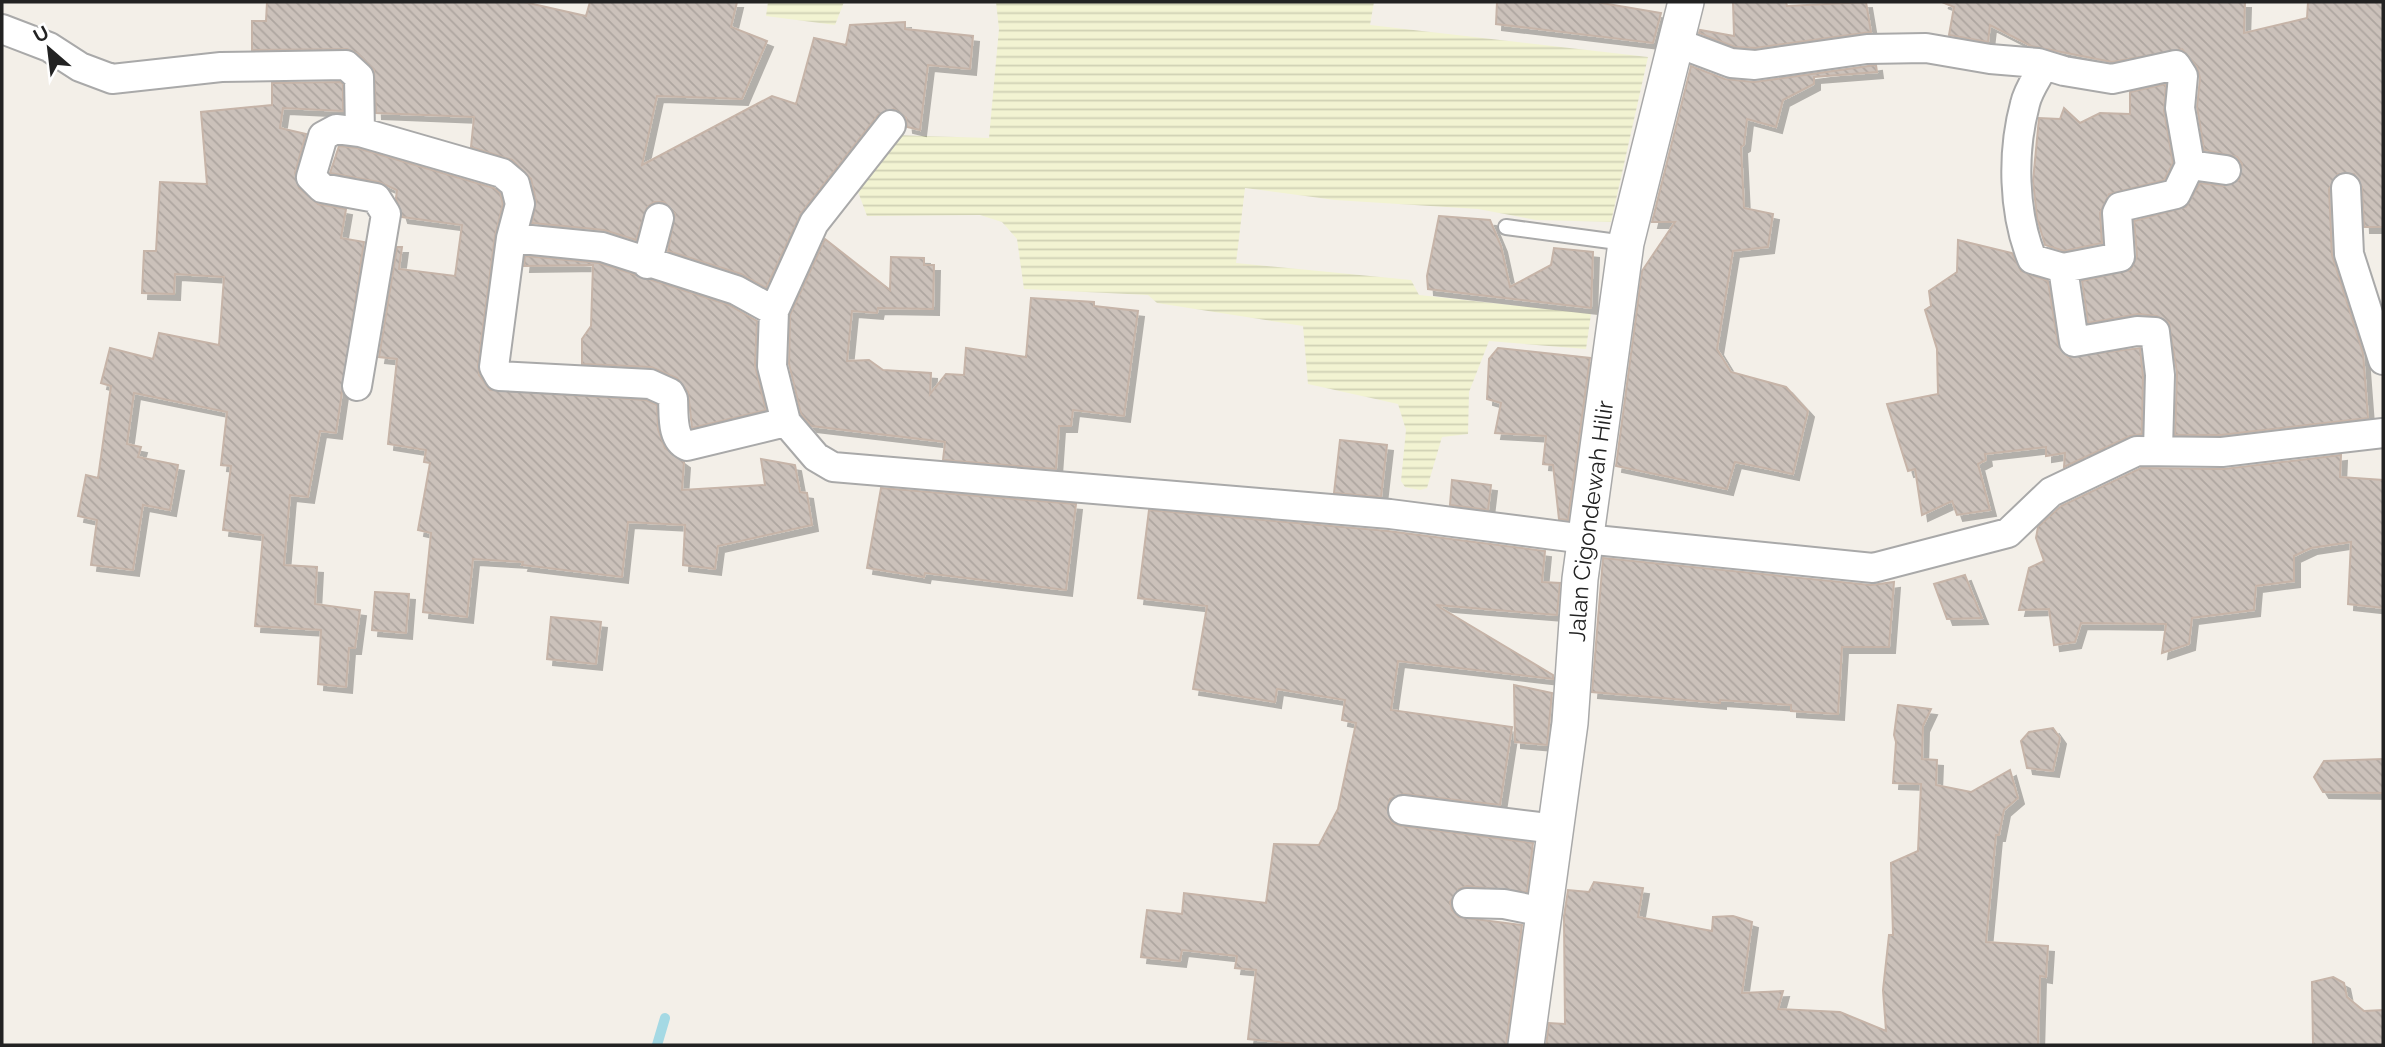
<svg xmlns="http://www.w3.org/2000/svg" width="2385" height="1047" viewBox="0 0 2385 1047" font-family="Raleway,sans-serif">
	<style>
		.farmland { fill: url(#farmland-rules) }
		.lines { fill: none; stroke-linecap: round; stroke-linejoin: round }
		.stream { stroke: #a5d9e4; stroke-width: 10 }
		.building { fill: url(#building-back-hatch); stroke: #c6b4a8; stroke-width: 2; filter: url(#shadow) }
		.service-casing { stroke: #a9a9a9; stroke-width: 18 }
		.minor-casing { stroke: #a9a9a9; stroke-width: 32 }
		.tertiary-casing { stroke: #a9a9a9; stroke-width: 38 }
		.service { stroke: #fff; stroke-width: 14 }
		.minor { stroke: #fff; stroke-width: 28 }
		.tertiary { stroke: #fff; stroke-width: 35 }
		.labels { text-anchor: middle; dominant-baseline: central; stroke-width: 6; stroke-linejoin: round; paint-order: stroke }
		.street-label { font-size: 23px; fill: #222; stroke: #fff }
	</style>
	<defs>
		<pattern id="farmland-rules" width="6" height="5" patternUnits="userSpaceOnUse" patternTransform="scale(1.75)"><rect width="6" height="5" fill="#f2f3d2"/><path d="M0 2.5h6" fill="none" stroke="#cfd0b4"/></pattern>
		<pattern id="building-back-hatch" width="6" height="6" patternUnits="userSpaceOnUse" patternTransform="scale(1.75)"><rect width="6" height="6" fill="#cbc1ba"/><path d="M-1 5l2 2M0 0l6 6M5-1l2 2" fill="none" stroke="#aea6a0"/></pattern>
		<filter id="shadow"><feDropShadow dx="6" dy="6" stdDeviation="0" flood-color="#0004"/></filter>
	</defs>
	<rect width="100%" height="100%" fill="#f3efe8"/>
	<path class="farmland" d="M 768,2 L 844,2 L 835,25 L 766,16 Z
		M 996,2 L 1374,2 L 1370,25 L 1648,57 L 1611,222 L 1536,220 L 1478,209 L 1335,200 L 1245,188 L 1236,263 L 1411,280 L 1419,295 L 1591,314 L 1586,349 L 1489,341 L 1469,392 L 1468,434 L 1442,437 L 1427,488 L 1420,490 L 1405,487 L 1401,481 L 1406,430 L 1398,404 L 1308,384 L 1303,326 L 1157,303 L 1148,295 L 1024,289 L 1017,239 L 1002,222 L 980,215 L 867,216 L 857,189 L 892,135 L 989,138 L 999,29 Z"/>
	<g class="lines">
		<path class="stream" d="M 657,1045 L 665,1018"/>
	</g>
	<path class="building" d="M 267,2 L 524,2 L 586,16 L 590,2 L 737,2 L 731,27 L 767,41 L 742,99 L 657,96 L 642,165 L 772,96 L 796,104 L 814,38 L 846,45 L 850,25 L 905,22 L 905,29 L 973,36 L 970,69 L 928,65 L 920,130 L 907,127 L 906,118 L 894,109 L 878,115 L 801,213 L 766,288 L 741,274 L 668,251 L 675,214 L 664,202 L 654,202 L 647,207 L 636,240 L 604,230 L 532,223 L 536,201 L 531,179 L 512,160 L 471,147 L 474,117 L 376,113 L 374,70 L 357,53 L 347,49 L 252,50 L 252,21 L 266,21 Z
		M 1497,2 L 1596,2 L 1661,13 L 1653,43 L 1496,24 Z
		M 1733,2 L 1786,2 L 1787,6 L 1866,2 L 1871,32 L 1755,48 L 1735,47 L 1699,33 L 1700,30 L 1734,36 Z
		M 1942,2 L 2245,2 L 2244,33 L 2307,18 L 2308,2 L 2383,2 L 2383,227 L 2364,227 L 2362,187 L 2354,174 L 2338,174 L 2329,189 L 2332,255 L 2363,353 L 2368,418 L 2221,435 L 2175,435 L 2177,373 L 2169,323 L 2157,316 L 2138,314 L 2088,323 L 2082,281 L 2131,270 L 2137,256 L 2134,221 L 2186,207 L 2200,183 L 2224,186 L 2239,180 L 2242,164 L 2237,157 L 2204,150 L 2197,107 L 2200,78 L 2197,67 L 2182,49 L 2112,62 L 2031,46 L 1990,25 L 1988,42 L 1949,35 L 1954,7 Z
		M 1876,65 L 1877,72 L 1814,77 L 1814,84 L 1783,100 L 1776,127 L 1747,119 L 1744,145 L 1741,147 L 1744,208 L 1773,214 L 1768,247 L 1733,251 L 1717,349 L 1731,372 L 1786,387 L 1808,411 L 1793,474 L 1735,462 L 1727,489 L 1616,466 L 1642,271 L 1675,222 L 1652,222 L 1691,66 L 1725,79 L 1754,82 Z
		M 340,82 L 343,84 L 343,111 L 283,108 L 280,128 L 306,134 L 295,173 L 299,188 L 318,204 L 346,209 L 341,238 L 364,242 L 336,433 L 320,431 L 308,497 L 290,495 L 284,565 L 317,567 L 315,604 L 360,610 L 355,648 L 349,648 L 346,687 L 318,684 L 321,630 L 255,626 L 263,535 L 223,530 L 231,466 L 221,465 L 227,412 L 134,393 L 127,444 L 141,447 L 138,457 L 178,465 L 170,510 L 143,505 L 133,570 L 91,565 L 97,520 L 78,516 L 86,475 L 98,478 L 111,386 L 101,383 L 110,348 L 153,359 L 159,333 L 219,345 L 224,277 L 175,274 L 174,294 L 142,293 L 144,251 L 156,251 L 160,182 L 207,184 L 201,112 L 272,105 L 272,83 Z
		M 2166,84 L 2164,111 L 2173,163 L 2164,180 L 2109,194 L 2100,213 L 2102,243 L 2064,251 L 2045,245 L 2037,218 L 2033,181 L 2039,118 L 2060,119 L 2064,108 L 2080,123 L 2100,113 L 2130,114 L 2130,92 Z
		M 339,146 L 357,148 L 494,188 L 500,193 L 503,204 L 495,236 L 478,365 L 479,375 L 490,390 L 646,400 L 657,405 L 658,429 L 665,448 L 684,462 L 682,490 L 765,485 L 761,459 L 795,465 L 800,492 L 807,493 L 812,525 L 718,546 L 715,569 L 683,565 L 685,525 L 628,522 L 622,577 L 522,565 L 523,562 L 473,559 L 467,617 L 423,612 L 431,533 L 418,530 L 430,463 L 424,462 L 426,450 L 388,444 L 397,359 L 379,357 L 397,247 L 402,247 L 399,269 L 455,276 L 462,225 L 402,217 L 396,198 L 397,190 L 379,182 L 330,173 Z
		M 1439,216 L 1490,220 L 1501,246 L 1510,287 L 1551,265 L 1554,248 L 1593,252 L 1591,308 L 1428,289 L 1427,276 Z
		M 825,239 L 890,290 L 891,257 L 924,258 L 924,265 L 934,265 L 933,309 L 878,308 L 877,313 L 852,311 L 847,361 L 869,360 L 883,370 L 931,373 L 930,394 L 946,374 L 964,375 L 966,348 L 1026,357 L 1031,298 L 1094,302 L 1094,306 L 1138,311 L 1124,416 L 1073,410 L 1071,426 L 1059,426 L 1056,469 L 943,460 L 945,442 L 811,426 L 801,414 L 789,364 L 790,315 Z
		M 1958,240 L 2012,253 L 2021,271 L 2048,281 L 2058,344 L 2068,357 L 2140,348 L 2143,376 L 2142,434 L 2130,436 L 2064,467 L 2065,453 L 2046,456 L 2046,447 L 1985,454 L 1986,460 L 1978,464 L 1990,510 L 1957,515 L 1952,501 L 1922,515 L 1915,469 L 1908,471 L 1887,404 L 1938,394 L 1937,349 L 1925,310 L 1931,306 L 1929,291 L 1957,272 Z
		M 525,256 L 599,263 L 729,305 L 757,321 L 755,366 L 766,410 L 692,428 L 688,392 L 677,378 L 651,367 L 582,364 L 582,339 L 591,326 L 593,265 L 524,266 Z
		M 1498,348 L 1590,358 L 1568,520 L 1559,519 L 1553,465 L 1543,464 L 1546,436 L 1495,433 L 1501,403 L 1487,399 L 1489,359 Z
		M 1340,440 L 1387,445 L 1381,497 L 1334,493 Z
		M 2341,455 L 2340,477 L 2383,480 L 2383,608 L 2348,604 L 2351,542 L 2311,548 L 2294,556 L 2294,581 L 2256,586 L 2254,610 L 2192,618 L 2189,644 L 2162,653 L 2166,624 L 2081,623 L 2075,642 L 2054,645 L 2049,609 L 2019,610 L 2029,568 L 2044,561 L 2036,538 L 2038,527 L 2061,506 L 2141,468 L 2224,469 Z
		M 1452,480 L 1491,485 L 1488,510 L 1450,505 Z
		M 881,488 L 1076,504 L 1066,590 L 925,573 L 924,577 L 867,568 Z
		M 1149,510 L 1388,531 L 1545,551 L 1542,582 L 1560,583 L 1557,615 L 1436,605 L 1553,675 L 1553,679 L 1398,661 L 1391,710 L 1512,727 L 1500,805 L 1404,794 L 1390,799 L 1387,809 L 1392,823 L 1401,826 L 1533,843 L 1527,892 L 1467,886 L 1459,889 L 1450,902 L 1452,910 L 1459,917 L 1522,925 L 1506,1045 L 1306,1045 L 1248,1039 L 1256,970 L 1235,968 L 1237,956 L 1182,950 L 1180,961 L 1141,957 L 1147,910 L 1182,914 L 1184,893 L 1266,903 L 1274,844 L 1319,845 L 1338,809 L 1356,723 L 1342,720 L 1345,700 L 1277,689 L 1275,702 L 1193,689 L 1207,606 L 1138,598 Z
		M 1603,558 L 1871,585 L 1894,582 L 1889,647 L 1842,647 L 1838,714 L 1791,711 L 1791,705 L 1720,700 L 1720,703 L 1592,692 Z
		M 1965,575 L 1982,618 L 1947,619 L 1934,584 Z
		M 375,592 L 409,594 L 406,633 L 372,630 Z
		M 551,617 L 601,622 L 596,664 L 547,659 Z
		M 1514,685 L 1552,693 L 1547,745 L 1515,742 Z
		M 1898,705 L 1931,709 L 1923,726 L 1922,759 L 1937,760 L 1936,785 L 1971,792 L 2010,770 L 2018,798 L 2004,810 L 1999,835 L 1996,835 L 1986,942 L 2048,946 L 2046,977 L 2040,976 L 2038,1045 L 1546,1045 L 1549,1023 L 1565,1024 L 1564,916 L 1568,890 L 1589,892 L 1594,882 L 1643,888 L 1638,917 L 1712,931 L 1713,917 L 1733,916 L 1752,922 L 1742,993 L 1783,991 L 1778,1009 L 1840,1012 L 1886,1031 L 1883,990 L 1889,935 L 1893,935 L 1891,863 L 1918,851 L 1921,784 L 1893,783 L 1896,742 L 1894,735 Z
		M 2053,728 L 2060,738 L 2053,771 L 2027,768 L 2021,741 L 2029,732 Z
		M 2383,759 L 2383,793 L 2323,792 L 2314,777 L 2324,761 Z
		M 2333,977 L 2344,983 L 2347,997 L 2364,1011 L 2383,1010 L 2383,1045 L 2313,1045 L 2312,982 Z"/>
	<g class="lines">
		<g class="service-casing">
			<path id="service" d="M 1506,227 L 1625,243"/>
		</g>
		<g class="minor-casing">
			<path id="minor" d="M 2,29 L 49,47 L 80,67 L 112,79 L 221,67 L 346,65 L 359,77 L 360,132 L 502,173 L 515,184 L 520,204 L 511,238 L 494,367 L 499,376 L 650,384 L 670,393 L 673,399 C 674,414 671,439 687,446 L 786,422
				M 1675,42 L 1731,63 L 1755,65 L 1867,49 L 1926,48 L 1990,59 L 2038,63 L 2064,71 L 2112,79 L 2176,65 L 2183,76 L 2180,108 L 2190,165 L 2176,194 L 2120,207 L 2117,213 L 2120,257 L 2063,268 L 2074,342 L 2137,331 L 2155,332 L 2160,375 L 2158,450
				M 2044,65 C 2038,77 2028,90 2025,104 C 2012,152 2013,212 2032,259 L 2063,268
				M 891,125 L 814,223 L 774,311 L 772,366 L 786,422 L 816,457 L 833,467 L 1390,514 L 1585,539 L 1873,568 L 2008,533 L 2051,492 L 2137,451 L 2222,452 L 2383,433
				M 2190,165 L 2226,170
				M 2346,188 L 2349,254 L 2383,360
				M 511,238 L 602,247 L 736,290 L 774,311
				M 647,264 L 659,218
				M 357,386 L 386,214 L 376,198 L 322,188 L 311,177 L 323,136 L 336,129 L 360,132
				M 1403,810 L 1556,829
				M 1467,903 L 1504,904 L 1544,912"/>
		</g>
		<g class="tertiary-casing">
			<g id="tertiary">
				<path id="s1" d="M 1526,1045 L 1570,723 L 1580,579 L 1626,243 L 1686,2"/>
			</g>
		</g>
		<use href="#service" class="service"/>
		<use href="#minor" class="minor"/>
		<use href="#tertiary" class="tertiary"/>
	</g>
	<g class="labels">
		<g class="street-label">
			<text stroke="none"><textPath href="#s1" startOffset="528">Jalan Cigondewah Hilir</textPath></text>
		</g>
	</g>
	<rect width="2385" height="1047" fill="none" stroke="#222222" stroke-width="7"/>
	<g transform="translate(49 49) rotate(332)" stroke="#ffffff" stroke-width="5" paint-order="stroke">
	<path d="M0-5L12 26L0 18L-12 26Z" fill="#222222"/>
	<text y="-10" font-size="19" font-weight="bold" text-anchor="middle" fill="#222222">U</text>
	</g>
</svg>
